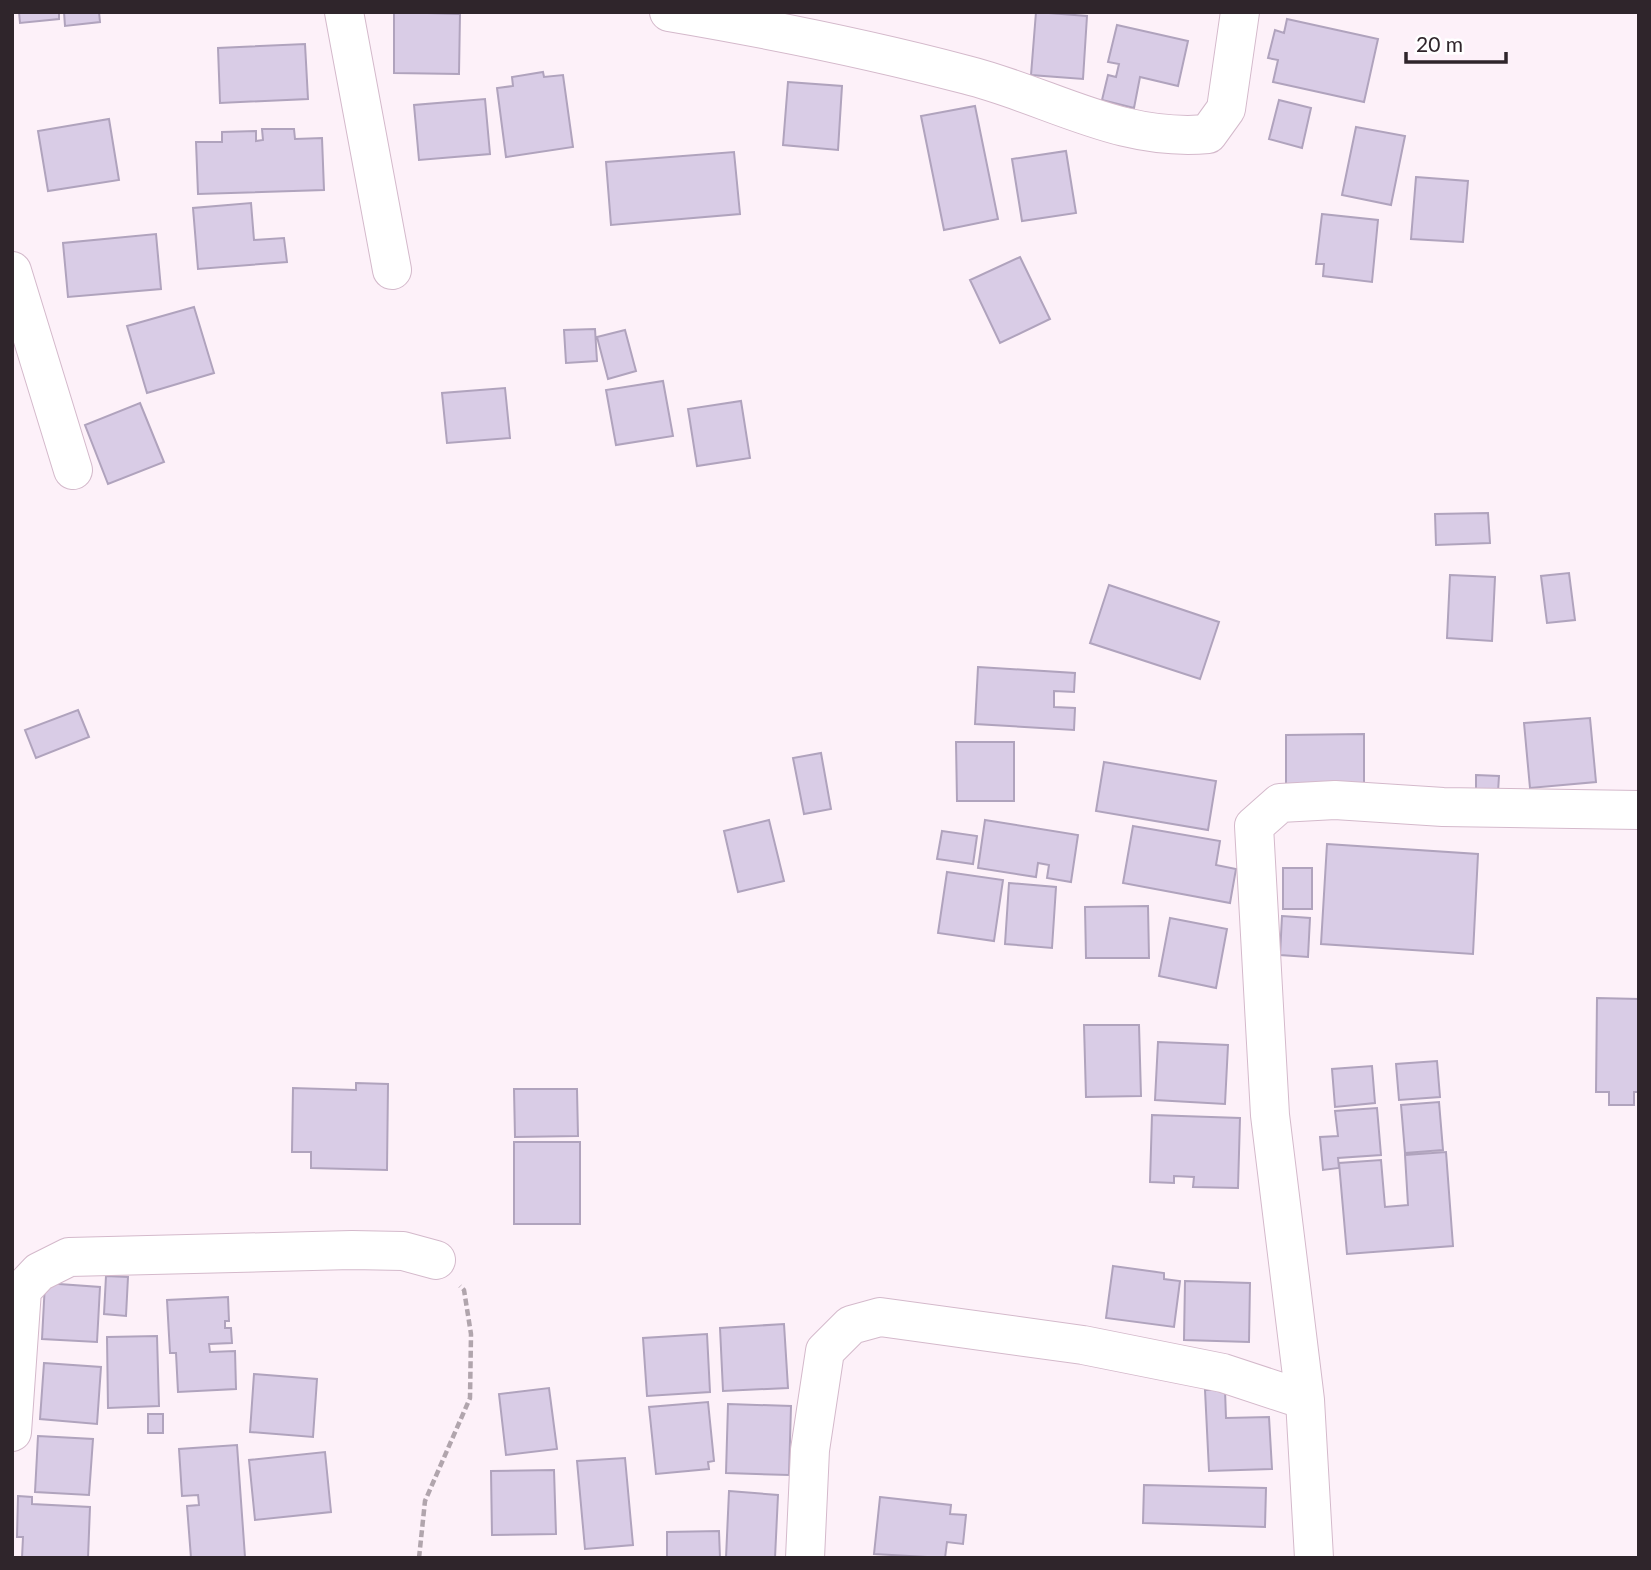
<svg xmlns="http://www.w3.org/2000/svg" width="1651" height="1570" viewBox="0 0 1651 1570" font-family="Lato,sans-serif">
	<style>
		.building { fill: #d9cce6; stroke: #b0a3bd; stroke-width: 2 }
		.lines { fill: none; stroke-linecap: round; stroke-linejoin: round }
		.minor-casing { stroke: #d4b9cb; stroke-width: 40 }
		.path { stroke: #b1a5ad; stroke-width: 4.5; stroke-dasharray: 7 3.5; stroke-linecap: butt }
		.minor { stroke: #fff; stroke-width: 38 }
	</style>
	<rect width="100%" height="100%" fill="#fdf1f9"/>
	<path class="building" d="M 19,12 L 59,12 L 59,19 L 20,23 Z
		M 64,12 L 99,12 L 100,22 L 65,26 Z
		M 394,12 L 460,14 L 459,74 L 394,73 Z
		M 1036,12 L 1087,16 L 1083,79 L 1031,75 Z
		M 1287,19 L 1378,39 L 1364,102 L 1273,82 L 1278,60 L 1268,58 L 1275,30 L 1284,33 Z
		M 1117,25 L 1188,41 L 1178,86 L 1140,77 L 1134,108 L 1102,100 L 1108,75 L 1116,77 L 1119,64 L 1108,62 Z
		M 305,44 L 308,99 L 220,103 L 218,48 Z
		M 543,72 L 544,77 L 563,75 L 573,147 L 506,157 L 497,88 L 513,86 L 512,77 Z
		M 788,82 L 842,86 L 838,150 L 783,145 Z
		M 485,99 L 490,154 L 419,160 L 414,105 Z
		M 1279,100 L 1311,108 L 1302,148 L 1269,139 Z
		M 975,106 L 998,219 L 944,230 L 921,116 Z
		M 109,119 L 119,180 L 48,191 L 38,131 Z
		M 1356,127 L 1405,136 L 1391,205 L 1342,195 Z
		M 262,129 L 294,129 L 295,139 L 322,138 L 324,190 L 198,194 L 196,142 L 222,142 L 222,132 L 256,131 L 256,141 L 263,140 Z
		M 1066,151 L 1076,213 L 1022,221 L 1012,159 Z
		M 734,152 L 740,214 L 611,225 L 606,162 Z
		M 1416,177 L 1468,181 L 1463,242 L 1411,239 Z
		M 251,203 L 254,240 L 284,238 L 287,262 L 198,269 L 193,208 Z
		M 1322,214 L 1378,220 L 1372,282 L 1323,276 L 1324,264 L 1316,264 Z
		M 156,234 L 161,289 L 68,297 L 63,243 Z
		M 1020,257 L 1050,319 L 1000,343 L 970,280 Z
		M 194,307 L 214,373 L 147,393 L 127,326 Z
		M 595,329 L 597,361 L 566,363 L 564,330 Z
		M 625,330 L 636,371 L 608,379 L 597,337 Z
		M 663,381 L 673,436 L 616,445 L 606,390 Z
		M 505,388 L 510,438 L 447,443 L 442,393 Z
		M 741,401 L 750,458 L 697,466 L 688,409 Z
		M 140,403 L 164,462 L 108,484 L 85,425 Z
		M 1488,513 L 1490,543 L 1436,545 L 1435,514 Z
		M 1569,573 L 1575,620 L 1547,623 L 1541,576 Z
		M 1450,575 L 1495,577 L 1492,641 L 1447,638 Z
		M 1109,585 L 1219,622 L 1200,679 L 1090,643 Z
		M 978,667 L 1075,673 L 1074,692 L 1054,691 L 1054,707 L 1075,708 L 1074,730 L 975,724 Z
		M 78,710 L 89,737 L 36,758 L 25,730 Z
		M 1590,718 L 1596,782 L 1530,788 L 1524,723 Z
		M 1364,734 L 1364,786 L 1286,786 L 1286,735 Z
		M 956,742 L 1014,742 L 1014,801 L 957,801 Z
		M 821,753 L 831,809 L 804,814 L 793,758 Z
		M 1104,762 L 1216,781 L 1208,830 L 1096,811 Z
		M 1476,775 L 1499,776 L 1498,792 L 1476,791 Z
		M 769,820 L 784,881 L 738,892 L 724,831 Z
		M 985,820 L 1078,835 L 1071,882 L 1047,878 L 1049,865 L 1038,863 L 1036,877 L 978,868 Z
		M 1133,826 L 1220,841 L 1216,865 L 1236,869 L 1230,903 L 1123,883 Z
		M 942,831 L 977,836 L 973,864 L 937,859 Z
		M 1327,844 L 1478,854 L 1473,954 L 1321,944 Z
		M 1283,868 L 1312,868 L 1312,909 L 1283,909 Z
		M 947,872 L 1003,880 L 994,941 L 938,933 Z
		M 1009,883 L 1056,887 L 1052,948 L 1005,944 Z
		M 1148,906 L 1149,958 L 1086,958 L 1085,907 Z
		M 1282,916 L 1310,918 L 1308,957 L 1280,955 Z
		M 1170,918 L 1227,929 L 1216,988 L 1159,976 Z
		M 1597,998 L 1639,999 L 1639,1092 L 1634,1092 L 1634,1105 L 1609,1105 L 1609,1092 L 1596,1092 Z
		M 1084,1025 L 1139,1025 L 1141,1096 L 1086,1097 Z
		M 1158,1042 L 1228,1045 L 1225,1104 L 1155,1100 Z
		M 1437,1061 L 1440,1097 L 1399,1100 L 1396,1064 Z
		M 1372,1066 L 1375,1103 L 1335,1107 L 1332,1069 Z
		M 356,1083 L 388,1084 L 387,1170 L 311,1168 L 311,1152 L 292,1152 L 293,1088 L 356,1090 Z
		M 514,1089 L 577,1089 L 578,1136 L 515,1137 Z
		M 1439,1102 L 1443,1150 L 1405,1153 L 1401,1105 Z
		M 1377,1108 L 1381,1155 L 1338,1158 L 1339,1168 L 1323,1170 L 1320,1137 L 1338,1136 L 1335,1111 Z
		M 1152,1115 L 1240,1118 L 1238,1188 L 1193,1187 L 1194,1177 L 1174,1176 L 1174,1183 L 1150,1182 Z
		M 514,1142 L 580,1142 L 580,1224 L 514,1224 Z
		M 1446,1152 L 1453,1246 L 1347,1254 L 1339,1163 L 1381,1160 L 1385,1207 L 1408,1205 L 1405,1155 Z
		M 1113,1266 L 1164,1273 L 1164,1279 L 1180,1281 L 1174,1327 L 1106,1318 Z
		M 106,1276 L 128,1277 L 126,1316 L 104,1314 Z
		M 1185,1281 L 1250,1283 L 1249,1342 L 1184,1340 Z
		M 45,1283 L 100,1287 L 97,1342 L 42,1339 Z
		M 228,1297 L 229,1321 L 225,1321 L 225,1328 L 231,1328 L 232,1343 L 209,1344 L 210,1352 L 235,1351 L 236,1389 L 178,1392 L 176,1353 L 170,1353 L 167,1300 Z
		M 784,1324 L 788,1388 L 723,1391 L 720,1328 Z
		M 707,1334 L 710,1392 L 647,1396 L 643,1338 Z
		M 157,1336 L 159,1406 L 108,1408 L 107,1337 Z
		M 44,1363 L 101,1367 L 97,1424 L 40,1419 Z
		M 254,1374 L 317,1379 L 313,1437 L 250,1432 Z
		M 549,1388 L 557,1449 L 506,1455 L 499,1394 Z
		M 1205,1390 L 1225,1390 L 1226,1418 L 1269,1417 L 1272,1469 L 1209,1471 Z
		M 708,1402 L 714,1461 L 708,1462 L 709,1469 L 656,1474 L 649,1407 Z
		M 728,1404 L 791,1406 L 789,1475 L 726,1473 Z
		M 148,1414 L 163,1414 L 163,1433 L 148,1433 Z
		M 38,1436 L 93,1439 L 89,1495 L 35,1492 Z
		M 237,1445 L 245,1557 L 191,1558 L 187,1506 L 199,1505 L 198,1495 L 182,1496 L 179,1449 Z
		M 325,1452 L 331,1512 L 255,1520 L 249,1460 Z
		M 625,1458 L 633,1545 L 585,1549 L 577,1461 Z
		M 554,1470 L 556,1534 L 492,1535 L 491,1471 Z
		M 1144,1485 L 1266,1488 L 1265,1527 L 1143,1523 Z
		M 729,1491 L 778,1495 L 775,1558 L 726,1558 Z
		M 18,1496 L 32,1497 L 32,1504 L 90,1507 L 88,1558 L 22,1558 L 23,1537 L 17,1537 Z
		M 880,1497 L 951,1505 L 950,1514 L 966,1515 L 963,1544 L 947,1542 L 945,1558 L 874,1554 Z
		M 719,1531 L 720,1558 L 667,1558 L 667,1532 Z"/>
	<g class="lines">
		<g class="minor-casing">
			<path id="minor" d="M 344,12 L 392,270
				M 669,12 C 769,29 869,49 967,75 C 1050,96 1119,142 1208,134 L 1226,109 L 1240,12
				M 12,271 L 73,470
				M 12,1432 L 22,1290 L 39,1272 L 69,1257 L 352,1250 L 403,1251 L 436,1260
				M 805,1558 L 810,1450 L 825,1351 L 851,1325 L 880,1317 L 1083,1345 L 1223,1373 L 1305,1400
				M 1314,1558 L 1305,1400 L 1270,1115 L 1254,826 L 1280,803 L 1335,800 L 1443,807 L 1639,810"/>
		</g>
		<path class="path" d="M 419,1558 L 425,1501 L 470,1398 L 471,1334 L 464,1290 L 460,1286"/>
		<use href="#minor" class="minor"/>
	</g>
	<rect width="1651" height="1570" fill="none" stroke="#2f252b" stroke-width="28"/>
	<path d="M1406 52v10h100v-10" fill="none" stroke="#2f252b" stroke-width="3.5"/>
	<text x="1416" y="52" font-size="21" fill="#2f252b" stroke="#ffffff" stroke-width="5" paint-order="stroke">20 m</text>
</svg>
